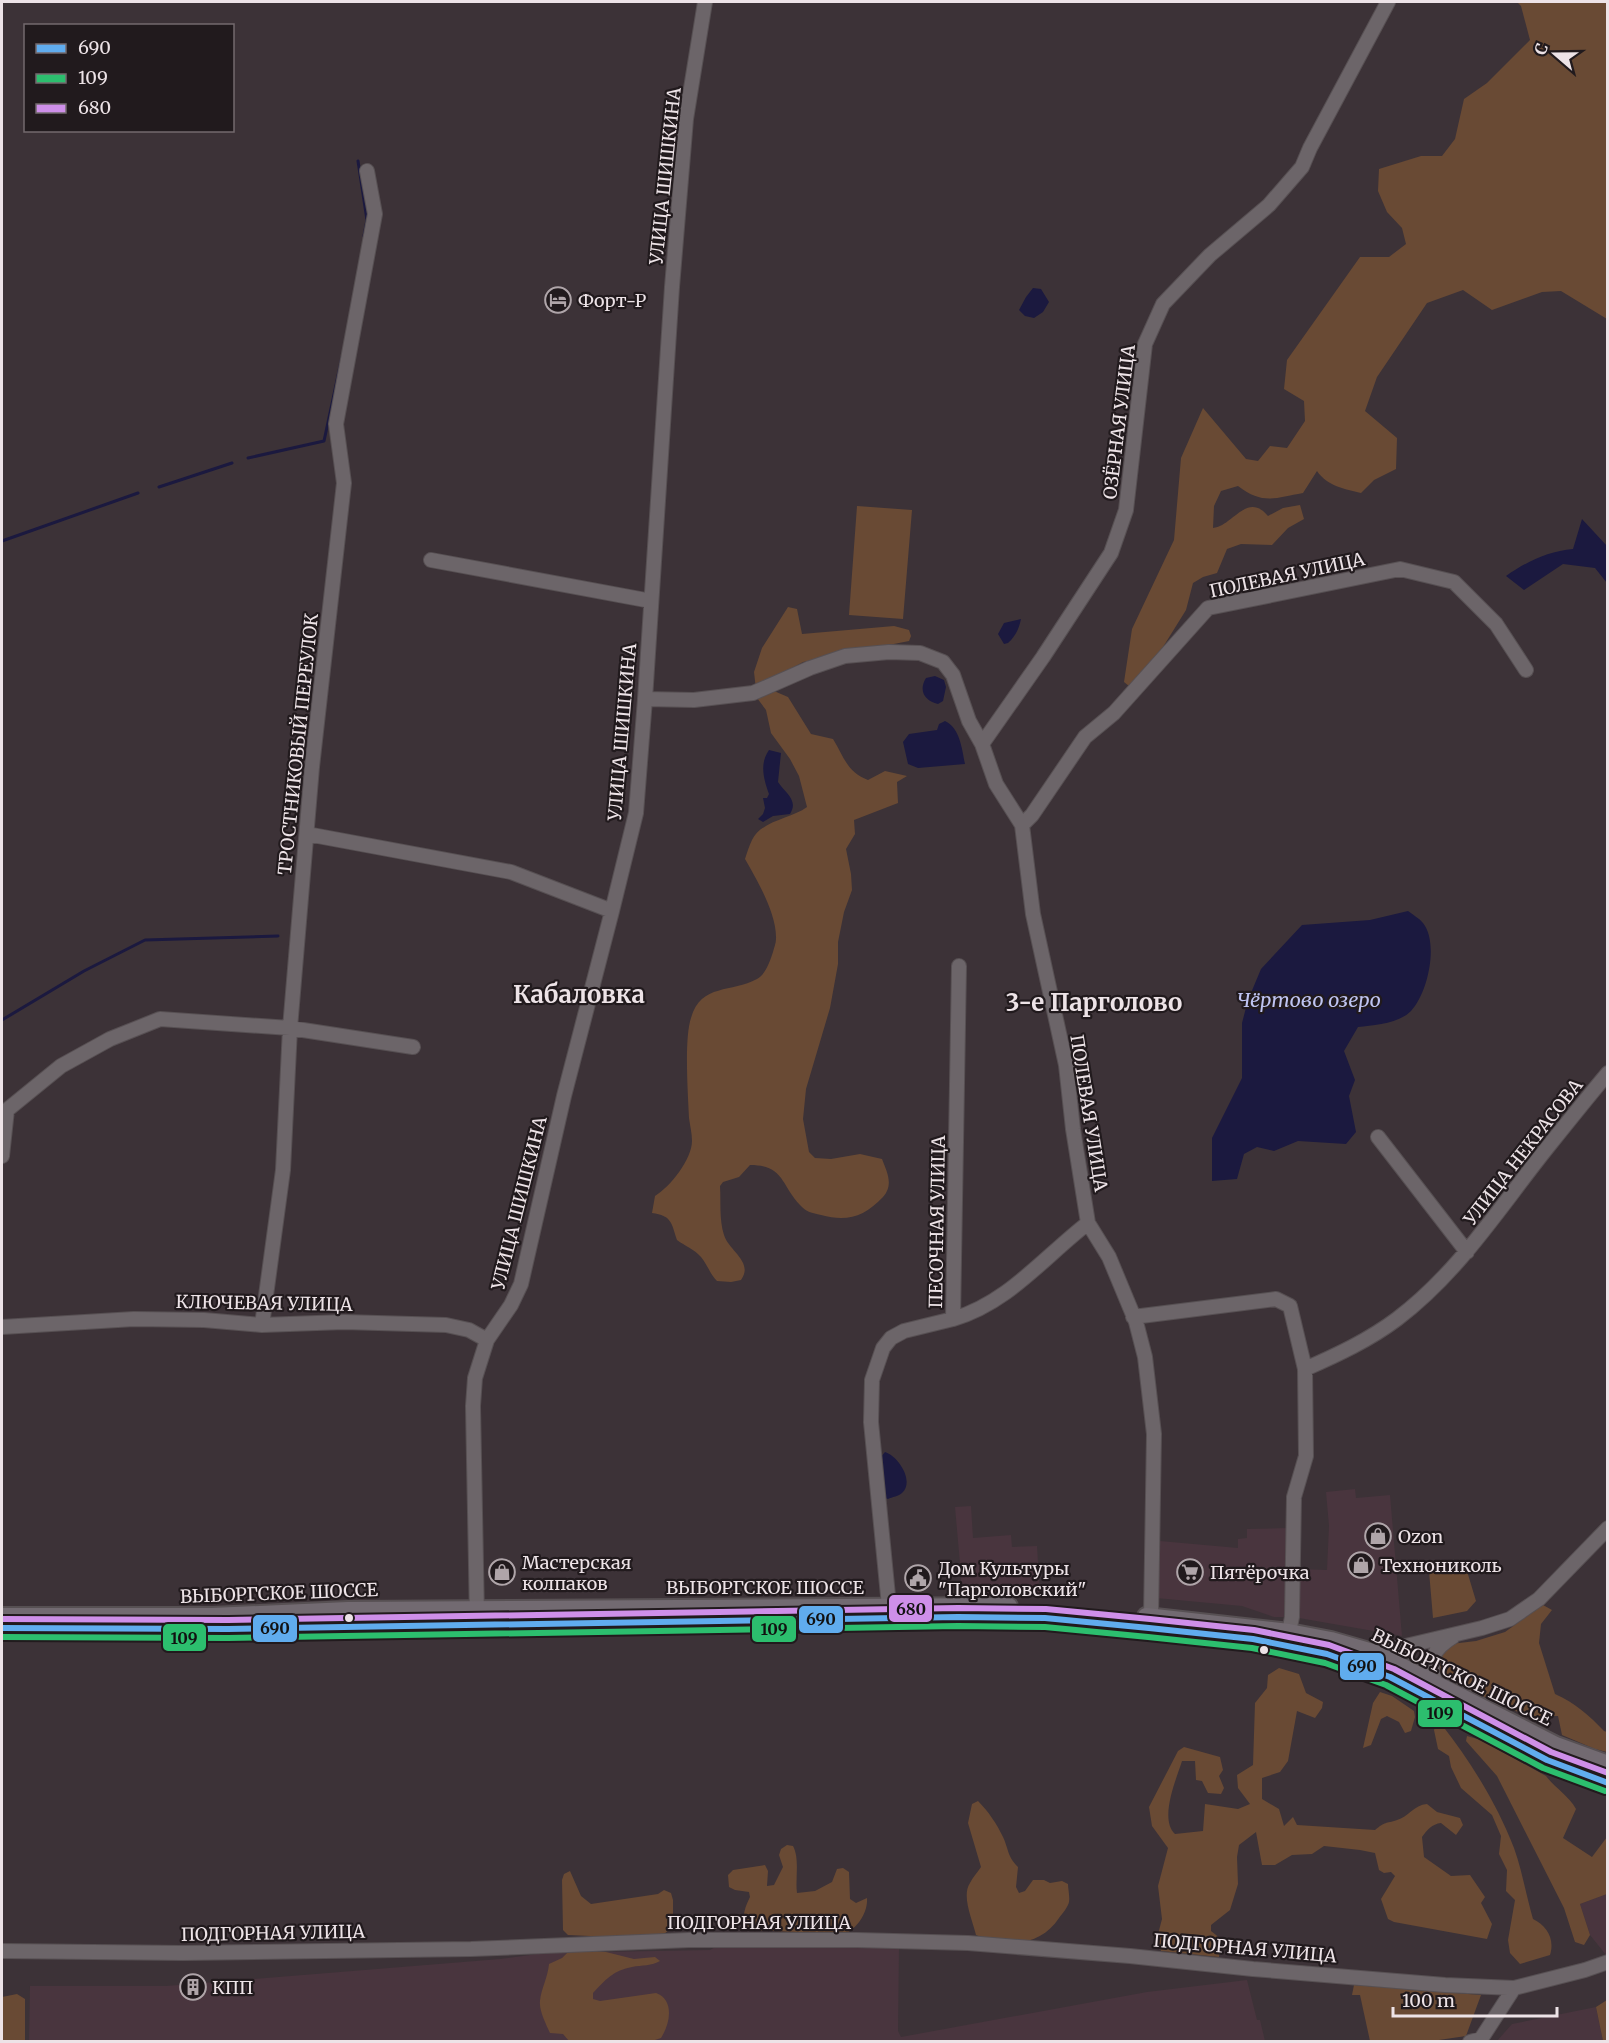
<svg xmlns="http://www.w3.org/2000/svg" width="1609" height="2043" viewBox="0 0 1609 2043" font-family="Merriweather,serif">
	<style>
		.built { fill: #49353e }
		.green { fill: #694a34 }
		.water { fill: #1b193f }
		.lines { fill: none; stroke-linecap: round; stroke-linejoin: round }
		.stream { stroke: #1b193f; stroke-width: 3 }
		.minor-casing { stroke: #575053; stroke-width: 16 }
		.major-casing { stroke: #575053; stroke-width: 20 }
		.minor { stroke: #6c6569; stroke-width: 14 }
		.major { stroke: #726a71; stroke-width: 16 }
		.bus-1-casing { stroke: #211a1d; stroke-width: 10 }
		.bus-2-casing { stroke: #211a1d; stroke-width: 10 }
		.bus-3-casing { stroke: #211a1d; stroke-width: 10 }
		.bus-1 { stroke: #60acee; stroke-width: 6 }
		.bus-2 { stroke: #2cbe6e; stroke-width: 6 }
		.bus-3 { stroke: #ce8fe9; stroke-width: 6 }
		.bus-dot { fill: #ede3e7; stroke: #211a1d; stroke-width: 2 }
		.labels { text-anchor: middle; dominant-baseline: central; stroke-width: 4.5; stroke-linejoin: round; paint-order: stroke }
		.street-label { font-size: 18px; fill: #ede3e7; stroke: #211a1d }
		.poi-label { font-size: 18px; fill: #ede3e7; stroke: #211a1d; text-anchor: start }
		.water-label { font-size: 20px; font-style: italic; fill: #bfc4f2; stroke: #211a1d }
		.district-label { font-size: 24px; font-weight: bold; fill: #ede3e7; stroke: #211a1d }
		.line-badge { stroke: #211a1d; stroke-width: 2 }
		.pale-badge-label { font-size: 16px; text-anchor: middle; font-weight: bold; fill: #111 }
	</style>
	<rect width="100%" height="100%" fill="#3c3237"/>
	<path class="built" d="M 1355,1489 L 1356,1498 L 1390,1495 L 1402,1636 L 1299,1618 L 1299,1569 L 1327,1570 L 1329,1526 L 1326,1492 Z
		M 971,1506 L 973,1538 L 1011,1535 L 1012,1547 L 1037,1546 L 1040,1595 L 961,1597 L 961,1575 L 955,1507 Z
		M 1289,1528 L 1290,1617 L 1274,1617 L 1242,1606 L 1156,1598 L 1160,1541 L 1238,1548 L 1238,1539 L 1247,1538 L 1247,1529 Z
		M 1607,1894 L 1608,1955 L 1606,1955 L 1590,1935 L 1580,1904 Z
		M 719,1945 L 899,1947 L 898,2031 L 901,2037 L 1147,1992 L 1247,1980 L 1257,2020 L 1260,2020 L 1265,2041 L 29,2042 L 30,1986 L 166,1986 L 500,1959 L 545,1953 L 710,1950 Z
		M 1596,2007 L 1603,2041 L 1497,2041 L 1512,2024 Z"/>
	<path class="green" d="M 1517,2 L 1607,2 L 1607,319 L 1561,291 L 1542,292 L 1492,310 L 1463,290 L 1427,303 L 1377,377 L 1365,411 L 1397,438 L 1396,469 L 1374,480 L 1361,493 C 1345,489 1327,486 1317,471 L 1303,493 C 1275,498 1263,505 1238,486 L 1221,491 L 1214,506 L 1213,528 C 1233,526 1247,491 1268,516 L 1283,508 L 1300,505 L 1304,519 L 1288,528 L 1272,545 L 1241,544 L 1227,549 L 1217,573 L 1203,577 L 1193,583 L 1186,610 L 1163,647 L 1129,686 L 1124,682 L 1132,629 L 1174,540 L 1181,458 L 1203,408 L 1246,459 L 1258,461 L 1270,446 L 1287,448 L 1305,421 L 1304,401 L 1284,389 L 1287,360 L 1360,257 L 1389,257 L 1406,244 L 1402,228 L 1387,212 L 1378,191 L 1379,169 L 1421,156 L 1442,156 L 1455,139 L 1464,99 L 1487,83 L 1530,40 L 1521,6 Z
		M 857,506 L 912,510 L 903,619 L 849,615 Z
		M 788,607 L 797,609 L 802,634 L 894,626 L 909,630 L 911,636 L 909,641 L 803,662 L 781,674 L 774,691 L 788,697 L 811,734 L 833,739 C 844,757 847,772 868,780 L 885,771 L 907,776 L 897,782 L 898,803 L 854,820 L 855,834 L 846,849 L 851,874 L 852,890 L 844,912 L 838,942 L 838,964 L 830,1008 L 806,1089 L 803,1119 L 809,1152 L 815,1158 L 831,1159 L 860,1154 L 882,1159 C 887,1172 894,1185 883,1197 C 864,1217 847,1222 821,1215 C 812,1213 806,1212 800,1205 C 781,1185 784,1165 750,1165 L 739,1177 L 723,1182 L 720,1186 C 721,1202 719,1219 724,1235 C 729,1251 754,1262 741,1280 L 731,1282 L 717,1281 C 710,1274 707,1264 701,1257 C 694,1249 685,1246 677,1240 C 671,1222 672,1216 652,1213 L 655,1196 C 670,1187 692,1159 692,1141 C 692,1133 690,1126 689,1118 C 688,1095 684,1039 691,1018 C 701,983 732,993 757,979 C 766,974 770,961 773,952 C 774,948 776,943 776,939 C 777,914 757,880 745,859 C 747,853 749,846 752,840 C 762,820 791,819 807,807 L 799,776 L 790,759 L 771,733 L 766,710 L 757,698 L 754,672 L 762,648 Z
		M 1459,1570 L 1467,1571 L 1476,1601 L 1467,1611 L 1433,1618 L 1429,1571 Z
		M 1543,1605 L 1552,1610 L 1541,1624 L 1539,1643 L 1555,1694 C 1575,1703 1589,1715 1604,1731 L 1607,1732 L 1607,1752 L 1595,1749 L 1562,1735 L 1558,1716 L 1530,1716 L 1518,1712 L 1443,1678 L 1437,1669 L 1437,1660 L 1451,1644 L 1476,1641 L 1505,1632 Z
		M 1279,1668 L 1299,1674 L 1306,1693 L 1323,1702 L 1322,1708 L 1315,1718 L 1297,1711 L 1288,1761 L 1280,1772 L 1262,1778 L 1262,1799 L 1279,1809 L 1284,1826 L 1293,1817 L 1297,1825 L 1375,1830 C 1386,1821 1385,1824 1397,1820 C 1408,1817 1414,1805 1427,1804 L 1437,1812 L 1460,1818 L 1463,1825 L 1456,1835 L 1441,1823 C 1432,1824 1427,1830 1422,1837 L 1424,1857 L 1451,1876 L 1470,1875 L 1485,1897 L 1481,1903 L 1492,1924 L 1487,1939 L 1394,1922 L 1388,1919 L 1381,1899 L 1395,1876 L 1391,1872 L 1384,1873 L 1379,1870 L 1375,1853 L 1360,1850 L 1324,1846 L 1312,1854 L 1292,1855 L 1275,1865 L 1262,1865 L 1256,1832 L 1239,1845 L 1237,1857 L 1238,1884 L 1230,1910 L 1211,1925 L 1211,1931 L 1221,1939 L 1219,1957 L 1161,1951 L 1157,1938 L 1162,1919 L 1158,1886 L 1168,1848 L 1152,1826 L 1149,1807 L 1178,1751 L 1184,1747 L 1220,1757 L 1223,1770 L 1219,1776 L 1224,1788 L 1221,1794 L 1208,1793 L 1202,1781 L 1196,1780 L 1195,1761 L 1182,1761 C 1176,1780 1159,1819 1175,1834 L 1203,1831 L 1205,1804 L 1238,1809 L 1250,1804 L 1238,1788 L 1237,1775 L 1253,1765 L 1255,1703 L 1267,1688 L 1268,1675 Z
		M 1380,1692 L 1392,1696 L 1414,1711 L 1415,1717 L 1411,1731 L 1405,1733 L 1399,1722 L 1387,1716 L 1381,1719 L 1371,1745 L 1363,1748 L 1373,1703 Z
		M 1436,1725 L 1442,1725 C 1471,1762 1497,1804 1514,1848 C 1522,1870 1526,1895 1533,1919 C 1547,1926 1555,1939 1550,1955 L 1520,1964 L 1510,1953 L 1508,1940 L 1515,1900 L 1506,1891 L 1507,1870 L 1499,1854 L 1501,1836 L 1492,1815 L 1461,1788 L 1451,1767 L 1449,1756 L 1438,1749 L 1434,1730 Z
		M 1467,1736 L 1481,1740 L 1546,1776 C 1555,1788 1569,1796 1576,1809 L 1563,1838 L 1592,1857 L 1607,1837 L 1607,1894 L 1580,1904 L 1590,1935 L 1584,1945 L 1575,1942 L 1564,1908 L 1497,1776 L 1466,1741 Z
		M 978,1801 C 988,1811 997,1824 1003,1837 C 1009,1850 1007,1856 1018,1867 L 1016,1887 L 1019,1893 L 1025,1891 L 1033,1880 L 1044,1880 L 1050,1883 L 1062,1881 L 1068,1884 C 1068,1889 1070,1897 1069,1902 C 1068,1907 1062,1914 1059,1918 C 1040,1947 1005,1948 976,1935 C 973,1921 961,1896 970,1883 C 973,1877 977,1873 981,1867 L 968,1823 L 972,1804 Z
		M 787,1845 L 793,1846 C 800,1859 795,1879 797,1893 L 815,1891 L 832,1882 L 837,1869 L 843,1868 L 849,1872 L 850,1899 L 856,1903 L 867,1898 C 868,1913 857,1928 845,1934 L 748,1930 C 741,1918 744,1909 750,1897 L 749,1892 L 735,1890 L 729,1887 L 728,1875 L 733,1870 L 765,1865 L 768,1871 L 767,1886 L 774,1885 L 783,1867 L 779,1855 L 781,1849 Z
		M 570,1871 L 581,1896 L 591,1904 L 658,1894 L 664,1890 L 671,1893 L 673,1900 L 673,1926 L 662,1936 L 612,1937 L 568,1935 L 563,1930 L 562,1880 L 564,1874 Z
		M 571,1949 L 606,1952 L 634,1959 L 655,1957 L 660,1961 C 652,1966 642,1965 632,1967 C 614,1970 605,1980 593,1993 L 593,1999 L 600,2001 L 656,1993 C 675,2000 670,2024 661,2038 L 652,2041 L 569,2041 L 563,2034 L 550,2033 C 546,2024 539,2011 540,2001 C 541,1989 548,1977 549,1964 L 562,1958 Z
		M 1354,1985 L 1481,1995 L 1466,2036 L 1432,2041 L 1370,2041 L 1360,1995 L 1352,1995 Z
		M 17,1994 L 25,1999 L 25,2041 L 2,2041 L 2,1997 Z
		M 1607,2000 L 1607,2041 L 1603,2041 L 1596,2007 Z"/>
	<path class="water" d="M 1033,288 L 1041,289 L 1049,302 L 1043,312 L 1034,318 L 1025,316 L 1019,310 L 1026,297 Z
		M 1582,519 L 1607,546 L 1607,583 L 1595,568 L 1563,564 L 1524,590 L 1506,576 C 1526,562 1548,551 1573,549 Z
		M 1021,619 C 1019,629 1015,637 1008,643 L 1004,644 L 998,634 L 1004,623 Z
		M 935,676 L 944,680 L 946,687 L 943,701 L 938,704 C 925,701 918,691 926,678 Z
		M 945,721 C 960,728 962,749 965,764 L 918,768 L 908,764 L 903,742 L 909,734 L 937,730 L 939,724 Z
		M 769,750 L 781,753 L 778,782 C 785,793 799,800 790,814 L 773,816 L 763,822 L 758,819 L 763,814 L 765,808 L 763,798 L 767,798 L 769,794 C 764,780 759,764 769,750 Z
		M 1408,911 C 1413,915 1419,918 1423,923 C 1439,943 1428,993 1411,1011 C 1398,1024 1374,1025 1358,1027 L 1344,1051 L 1355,1080 L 1349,1096 L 1356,1132 L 1346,1144 L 1298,1141 L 1274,1151 L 1257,1147 L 1244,1154 L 1237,1179 L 1212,1181 L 1212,1138 L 1242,1078 L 1242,1023 L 1248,1000 L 1261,969 L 1302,925 L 1370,920 Z
		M 885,1452 C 898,1456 915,1481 902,1493 C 899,1496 892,1497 888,1499 L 885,1498 L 884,1494 L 880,1458 Z"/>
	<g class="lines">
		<path class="stream" d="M 358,161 L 367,220 L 364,236
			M 248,458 L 324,441 L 342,357
			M 159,487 L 232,463
			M 2,541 L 138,493
			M 2,1020 L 84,971 L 145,940 L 278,936"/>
		<g class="minor-casing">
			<path id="minor" d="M 431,560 L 651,601
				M 645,699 L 694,700 L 753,693 L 810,668 L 845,656 L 889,652 L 920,653 L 943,662 L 953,675 L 969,721 L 982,744 L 996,784 L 1022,825
				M 982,744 L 1043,657 L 1111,553 L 1126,510 L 1145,344 L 1163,304 L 1210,255 L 1269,205 L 1302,167 L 1310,148 L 1388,2
				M 307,834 L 511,872 L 612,911
				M 1378,1137 L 1467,1252
				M 2,1156 L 7,1110 L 61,1066 L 110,1039 L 160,1019 L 290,1028 L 413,1047
				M 1133,1317 L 1276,1299 L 1290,1306 L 1305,1369 L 1306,1456 L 1294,1497 L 1292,1617 L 1289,1632
				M 953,1319 C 1008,1303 1044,1257 1088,1223
				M 262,1325 L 283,1170 L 290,1028 L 312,767 L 344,483 L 336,424 L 375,214 L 367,171
				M 2,1327 L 134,1319 L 204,1320 L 262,1325 L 344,1322 L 446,1325 L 469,1330 L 487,1340
				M 1305,1369 C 1337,1355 1369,1340 1397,1319 C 1459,1272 1499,1208 1547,1148 C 1567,1123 1587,1098 1608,1073
				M 889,1606 L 871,1422 L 872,1380 L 883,1348 L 891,1338 L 904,1331 L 953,1319 L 959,966
				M 1151,1617 L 1154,1434 L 1145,1357 L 1136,1322 L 1109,1257 L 1088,1223 L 1073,1129 L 1066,1065 L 1033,914 L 1022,825 L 1032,815 L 1085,737 L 1114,713 L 1208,608 L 1400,569 L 1454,582 L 1496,624 L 1526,670
				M 477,1618 L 473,1406 L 475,1378 L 487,1340 L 511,1305 L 521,1284 L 564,1096 L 612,911 L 636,813 L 645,699 L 672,287 L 686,119 L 705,2
				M 1376,1653 L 1482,1628 L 1510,1619 L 1539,1599 L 1608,1528
				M 1436,1684 C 1427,1660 1433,1649 1454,1636
				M 2,1951 L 183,1953 L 471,1949 L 689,1940 L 857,1940 L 968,1943 L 1130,1956 L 1253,1969 L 1445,1985 L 1514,1988 L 1585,1970 L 1608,1962
				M 1470,2042 L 1481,2039 L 1514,1988"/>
		</g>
		<g class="major-casing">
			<path id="major" d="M 2,1616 L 212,1616 L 348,1610 L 1009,1606
				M 1146,1616 L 1289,1632 L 1331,1640 L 1376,1653 L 1556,1745 L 1608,1764
				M 2,1628 L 228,1629 L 958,1617 L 1045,1618 L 1149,1628 L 1253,1639 L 1327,1654 L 1390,1677 L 1547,1760 L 1608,1783"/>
		</g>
		<use href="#minor" class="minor"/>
		<use href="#major" class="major"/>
		<g class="bus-1-casing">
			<path id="bus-1" d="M 2,1628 L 228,1629 L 958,1617 L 1045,1618 L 1149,1628 L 1253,1639 L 1327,1654 L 1390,1677 L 1547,1760 L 1608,1783"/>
		</g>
		<g class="bus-2-casing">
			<path id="bus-2" d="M 2,1637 L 228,1638 L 958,1626 L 1045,1627 L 1148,1637 L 1252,1648 L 1325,1663 L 1386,1685 L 1543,1768 L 1605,1791"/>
		</g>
		<g class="bus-3-casing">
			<path id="bus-3" d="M 2,1619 L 228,1620 L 958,1608 L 1046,1609 L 1150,1619 L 1254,1630 L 1329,1645 L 1394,1669 L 1551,1752 L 1608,1773"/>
		</g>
		<use href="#bus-1" class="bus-1"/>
		<use href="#bus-2" class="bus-2"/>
		<use href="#bus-3" class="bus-3"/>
	</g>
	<defs>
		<g id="hotel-ring" transform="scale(1.35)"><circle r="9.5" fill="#211a1d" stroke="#afa5a9" stroke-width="1.5"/><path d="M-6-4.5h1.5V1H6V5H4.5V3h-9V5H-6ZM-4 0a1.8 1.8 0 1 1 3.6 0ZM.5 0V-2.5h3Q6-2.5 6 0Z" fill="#afa5a9"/></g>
		<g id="shop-ring" transform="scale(1.35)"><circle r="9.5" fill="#211a1d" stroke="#afa5a9" stroke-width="1.5"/><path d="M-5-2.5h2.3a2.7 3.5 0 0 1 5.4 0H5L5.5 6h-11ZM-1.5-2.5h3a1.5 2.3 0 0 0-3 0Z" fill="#afa5a9"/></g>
		<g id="supermarket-ring" transform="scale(1.35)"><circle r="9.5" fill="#211a1d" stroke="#afa5a9" stroke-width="1.5"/><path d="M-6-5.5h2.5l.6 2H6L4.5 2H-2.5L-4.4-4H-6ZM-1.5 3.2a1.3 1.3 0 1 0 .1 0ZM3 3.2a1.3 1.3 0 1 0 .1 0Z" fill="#afa5a9"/></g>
		<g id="civic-ring" transform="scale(1.35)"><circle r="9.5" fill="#211a1d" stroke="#afa5a9" stroke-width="1.5"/><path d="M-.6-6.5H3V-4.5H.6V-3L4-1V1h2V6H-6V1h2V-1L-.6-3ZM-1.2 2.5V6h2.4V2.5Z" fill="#afa5a9"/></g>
		<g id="building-ring" transform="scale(1.35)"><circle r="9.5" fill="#211a1d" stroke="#afa5a9" stroke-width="1.5"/><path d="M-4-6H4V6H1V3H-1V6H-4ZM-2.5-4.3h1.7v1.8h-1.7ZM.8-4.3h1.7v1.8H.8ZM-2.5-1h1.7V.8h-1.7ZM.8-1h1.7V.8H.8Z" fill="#afa5a9"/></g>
	</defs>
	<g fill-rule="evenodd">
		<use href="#hotel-ring" x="558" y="300"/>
		<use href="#shop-ring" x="1378" y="1536"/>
		<use href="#shop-ring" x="1361" y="1565"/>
		<use href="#shop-ring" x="502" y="1572"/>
		<use href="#supermarket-ring" x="1190" y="1572"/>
		<use href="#civic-ring" x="918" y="1578"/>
		<use href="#building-ring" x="193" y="1987"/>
	</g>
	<g class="bus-dot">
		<circle cx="349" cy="1618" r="5"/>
		<circle cx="1264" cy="1650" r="5"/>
	</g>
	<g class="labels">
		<g class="street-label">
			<text transform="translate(665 176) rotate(-84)">УЛИЦА ШИШКИНА</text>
			<text transform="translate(1119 422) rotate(-83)">ОЗЁРНАЯ УЛИЦА</text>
			<text transform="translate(1287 575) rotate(-12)">ПОЛЕВАЯ УЛИЦА</text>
			<text transform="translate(622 732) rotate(-85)">УЛИЦА ШИШКИНА</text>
			<text transform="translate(298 744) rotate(-84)">ТРОСТНИКОВЫЙ ПЕРЕУЛОК</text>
			<text transform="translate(1089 1113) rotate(81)">ПОЛЕВАЯ УЛИЦА</text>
			<text transform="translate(1523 1152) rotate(-52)">УЛИЦА НЕКРАСОВА</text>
			<text transform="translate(519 1203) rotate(-76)">УЛИЦА ШИШКИНА</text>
			<text transform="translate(937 1222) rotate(-89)">ПЕСОЧНАЯ УЛИЦА</text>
			<text transform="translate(264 1303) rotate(1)">КЛЮЧЕВАЯ УЛИЦА</text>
			<text x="765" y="1587">ВЫБОРГСКОЕ ШОССЕ</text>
			<text transform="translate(279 1593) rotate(-2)">ВЫБОРГСКОЕ ШОССЕ</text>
			<text transform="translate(1462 1677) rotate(26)">ВЫБОРГСКОЕ ШОССЕ</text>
			<text x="759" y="1922">ПОДГОРНАЯ УЛИЦА</text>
			<text transform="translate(273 1933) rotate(-1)">ПОДГОРНАЯ УЛИЦА</text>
			<text transform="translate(1245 1948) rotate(5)">ПОДГОРНАЯ УЛИЦА</text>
		</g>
		<g class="poi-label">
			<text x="578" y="300">Форт-Р</text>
			<text x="1398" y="1536">Ozon</text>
			<text x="522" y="1562">Мастерская<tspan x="522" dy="21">колпаков</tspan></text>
			<text x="1380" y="1565">Технониколь</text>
			<text x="938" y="1568">Дом Культуры<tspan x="938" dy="21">"Парголовский"</tspan></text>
			<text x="1210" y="1572">Пятёрочка</text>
			<text x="212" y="1987">КПП</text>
		</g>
		<g class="water-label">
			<text x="1309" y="999">Чёртово озеро</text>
		</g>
		<g class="district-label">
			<text x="579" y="994">Кабаловка</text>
			<text x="1094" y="1002">3-е Парголово</text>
		</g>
	</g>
	<g class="line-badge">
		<rect x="888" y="1594" width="45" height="29" rx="6" fill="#ce8fe9"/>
		<rect x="798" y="1605" width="46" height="29" rx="6" fill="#60acee"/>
		<rect x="252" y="1614" width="46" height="29" rx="6" fill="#60acee"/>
		<rect x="751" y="1615" width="46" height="28" rx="6" fill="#2cbe6e"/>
		<rect x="162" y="1623" width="45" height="29" rx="6" fill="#2cbe6e"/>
		<rect x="1339" y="1652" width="46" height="29" rx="6" fill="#60acee"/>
		<rect x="1417" y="1699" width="46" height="29" rx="6" fill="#2cbe6e"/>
	</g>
	<g class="pale-badge-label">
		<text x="911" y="1615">680</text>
		<text x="821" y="1625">690</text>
		<text x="275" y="1634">690</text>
		<text x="774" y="1635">109</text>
		<text x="184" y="1644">109</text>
		<text x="1362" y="1672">690</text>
		<text x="1440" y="1719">109</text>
	</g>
	<rect width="1609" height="2043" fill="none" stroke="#ede3e7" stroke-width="6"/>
	<rect x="24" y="24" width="210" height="108" fill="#211a1d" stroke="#736a6e" stroke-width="1.5"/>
	<rect x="36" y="44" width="30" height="9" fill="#60acee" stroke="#736a6e" stroke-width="1.5"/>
	<text x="78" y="54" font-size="18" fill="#ede3e7">690</text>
	<rect x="36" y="74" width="30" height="9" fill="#2cbe6e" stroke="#736a6e" stroke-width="1.5"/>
	<text x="78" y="84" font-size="18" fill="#ede3e7">109</text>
	<rect x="36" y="104" width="30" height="9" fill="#ce8fe9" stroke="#736a6e" stroke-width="1.5"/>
	<text x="78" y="114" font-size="18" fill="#ede3e7">680</text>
	<g transform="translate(1555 54) rotate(290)" stroke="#211a1d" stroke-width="4.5" paint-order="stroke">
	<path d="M0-4.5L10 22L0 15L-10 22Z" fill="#ede3e7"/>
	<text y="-9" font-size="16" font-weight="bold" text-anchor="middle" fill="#ede3e7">С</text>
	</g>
	<path d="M1393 2007v9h164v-9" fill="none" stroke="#ede3e7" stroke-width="3"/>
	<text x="1402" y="2007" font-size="18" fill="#ede3e7" stroke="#211a1d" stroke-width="4.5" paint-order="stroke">100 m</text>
</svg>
